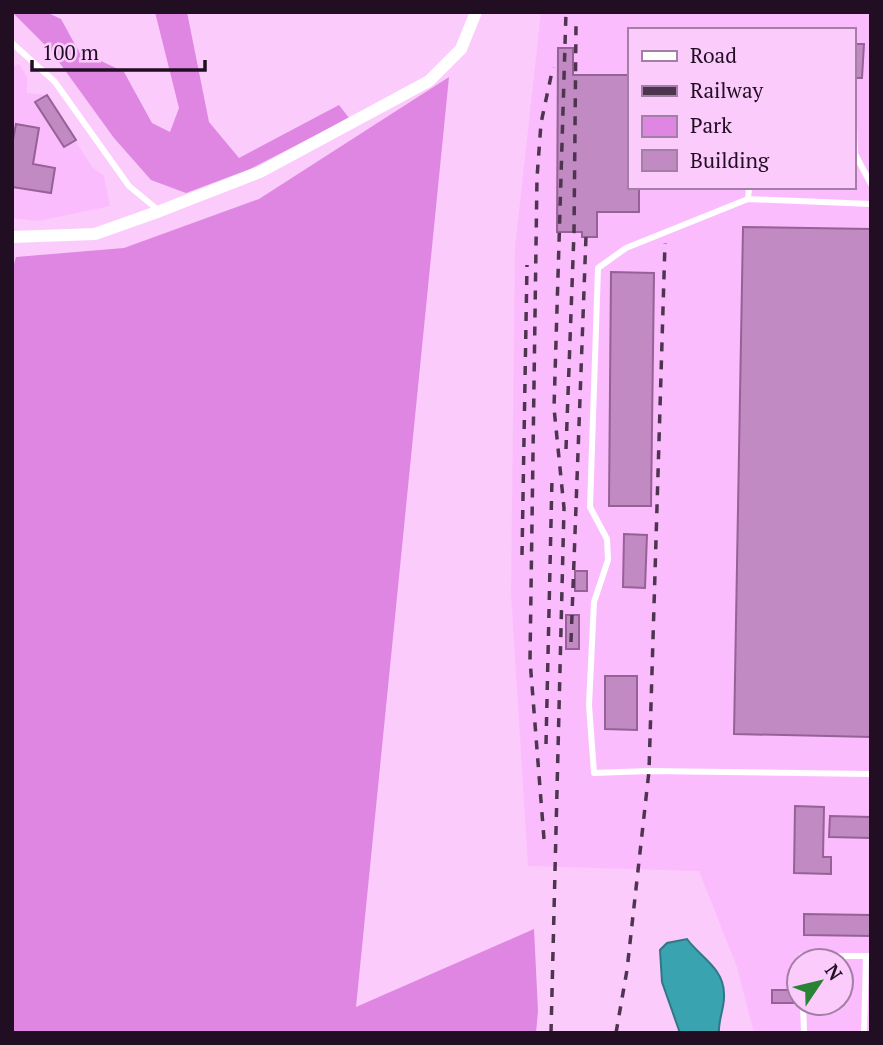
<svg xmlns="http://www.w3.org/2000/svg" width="883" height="1045" viewBox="0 0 883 1045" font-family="'PT Serif',serif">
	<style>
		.built { fill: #fbbcfe; fill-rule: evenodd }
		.green { fill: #de86e2 }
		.water { fill: #39a4af; stroke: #327785; stroke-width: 2 }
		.building { fill: #c18ac3; stroke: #956197; stroke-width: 2 }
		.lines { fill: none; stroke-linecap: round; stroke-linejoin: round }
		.service { stroke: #fff; stroke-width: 6 }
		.minor { stroke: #fff; stroke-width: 12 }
		.rail { stroke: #4e354f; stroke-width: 3.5; stroke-dasharray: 9 9; stroke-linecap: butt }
	</style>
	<rect width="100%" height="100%" fill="#facbfb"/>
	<path class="built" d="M 541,12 L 871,12 L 871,1033 L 754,1033 L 737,967 L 699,871 L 528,866 L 511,594 L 515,248 ZM 629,30 L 853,30 L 853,187 L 629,187 ZM 799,961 L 841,961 L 841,1003 L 799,1003 Z
		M 19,64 L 27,77 L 27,93 L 47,95 L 92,167 L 104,176 L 110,206 L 38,221 L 12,218 L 12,67 Z"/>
	<path class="green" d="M 12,12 L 46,12 L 61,19 L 78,50 L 124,72 L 152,123 L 170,132 L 179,108 L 155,12 L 187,12 L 209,122 L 239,158 L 339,105 L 349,118 L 250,169 L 186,193 L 151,180 L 114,138 L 51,51 Z
		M 449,77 L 356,1007 L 534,929 L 538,1011 L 536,1033 L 12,1033 L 12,271 L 16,257 L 124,248 L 259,199 Z"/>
	<path class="water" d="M 687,939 C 700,957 724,968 724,994 C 725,1007 718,1020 719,1033 L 680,1033 L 662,982 L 660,950 L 667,943 Z"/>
	<path class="building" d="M 853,44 L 864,44 L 862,78 L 853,78 Z
		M 558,48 L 573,48 L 573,75 L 629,75 L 629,187 L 639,187 L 639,212 L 597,212 L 597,237 L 582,237 L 582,232 L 557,232 Z
		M 47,95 L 76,140 L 64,147 L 35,102 Z
		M 16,124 L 39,128 L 33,164 L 55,168 L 51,193 L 12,187 L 12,145 Z
		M 743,227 L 871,229 L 871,737 L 734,734 Z
		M 611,272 L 654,273 L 651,506 L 609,506 Z
		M 624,534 L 647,535 L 645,588 L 623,587 Z
		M 575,571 L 587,571 L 587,591 L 575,591 Z
		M 566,615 L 579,615 L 579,649 L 566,649 Z
		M 605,676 L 637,676 L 637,730 L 605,729 Z
		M 795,806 L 824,807 L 823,857 L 831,857 L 831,874 L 794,873 Z
		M 830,816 L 871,817 L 871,838 L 829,837 Z
		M 804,914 L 871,915 L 871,936 L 804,935 Z
		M 772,990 L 795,990 L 795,1003 L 772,1003 Z"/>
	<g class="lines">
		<path class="service" d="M 12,43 L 55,82 L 129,186 L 158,210
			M 853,96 L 855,154 L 871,184
			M 748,199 L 749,187
			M 871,204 L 748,199 L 626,248 L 598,268 L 590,507 L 607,539 L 608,560 L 594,602 L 589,705 L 594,773 L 649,771 L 871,774
			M 802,961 L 802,956 L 871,956
			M 803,1003 L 804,1033
			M 864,1033 L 866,956"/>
		<path class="minor" d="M 12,237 L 95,234 L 160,211 L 260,172 L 429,81 L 461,49 L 476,12"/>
		<path class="rail" d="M 566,449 L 574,232 L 576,26
			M 522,555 L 527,265
			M 571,642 L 586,236
			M 546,744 L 552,478
			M 544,839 L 530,660 L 537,178 L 541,123 L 553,67
			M 551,1033 L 564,508 L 554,408 L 566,12
			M 616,1033 L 627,970 L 649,771 L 665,243"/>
	</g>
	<rect width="883" height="1045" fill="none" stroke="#220e23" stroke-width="28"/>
	<rect x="628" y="28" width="228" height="161" fill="#facbfb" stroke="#a47fa5" stroke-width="2"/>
	<rect x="642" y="51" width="35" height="10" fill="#ffffff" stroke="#a47fa5" stroke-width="2"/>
	<text x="690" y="63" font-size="21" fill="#220e23">Road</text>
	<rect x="642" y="86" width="35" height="10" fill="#4e354f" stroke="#a47fa5" stroke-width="2"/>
	<text x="690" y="98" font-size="21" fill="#220e23">Railway</text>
	<rect x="642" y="116" width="35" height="21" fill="#de86e2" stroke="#a47fa5" stroke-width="2"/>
	<text x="690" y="133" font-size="21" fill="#220e23">Park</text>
	<rect x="642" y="150" width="35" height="21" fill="#c18ac3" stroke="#a47fa5" stroke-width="2"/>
	<text x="690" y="168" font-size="21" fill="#220e23">Building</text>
	<g transform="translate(820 982) rotate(55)"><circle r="33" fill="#facbfb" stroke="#a47fa5" stroke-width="2"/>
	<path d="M0-5L12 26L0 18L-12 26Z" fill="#288334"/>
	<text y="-10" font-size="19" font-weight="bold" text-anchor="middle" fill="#220e23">N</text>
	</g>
	<path d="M32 60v10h173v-10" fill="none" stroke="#220e23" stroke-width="3.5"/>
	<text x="42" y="60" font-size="21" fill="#220e23" stroke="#facbfb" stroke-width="5" paint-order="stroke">100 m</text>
</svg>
